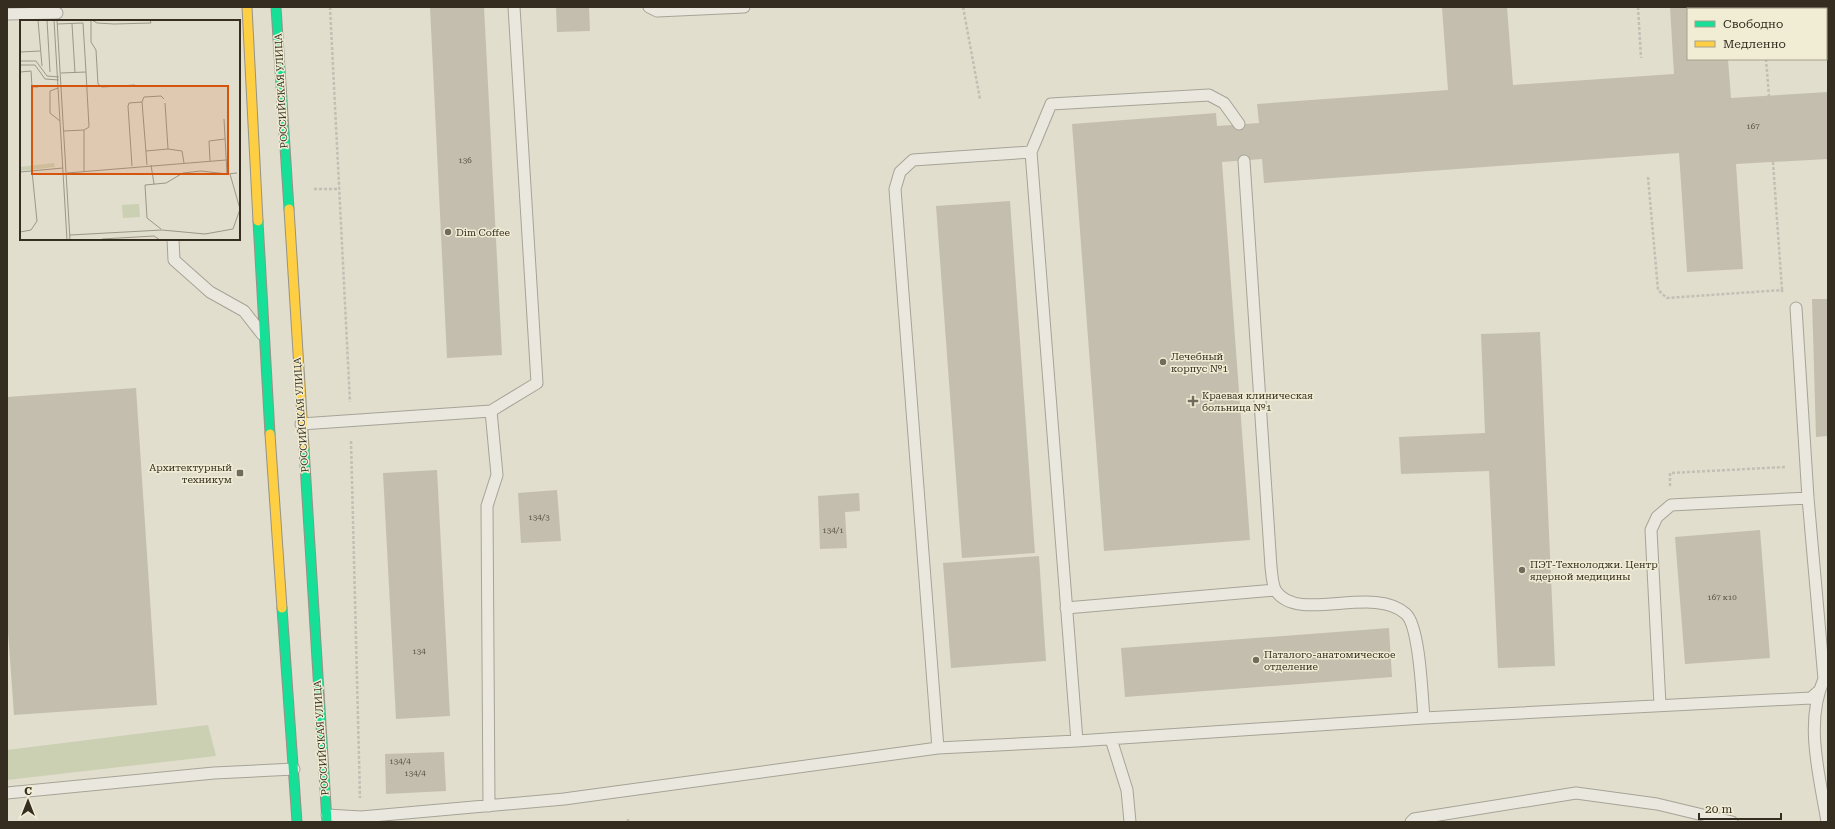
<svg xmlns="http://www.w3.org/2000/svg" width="1835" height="829" viewBox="0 0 1835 829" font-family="'Roboto Serif',serif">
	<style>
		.green { fill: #ccd0b2 }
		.building { fill: #c4beaf }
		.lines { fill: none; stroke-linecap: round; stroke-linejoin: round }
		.lane-casing { stroke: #a6a397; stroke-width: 13 }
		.fast-casing { stroke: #969286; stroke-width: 11 }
		.slow-casing { stroke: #969286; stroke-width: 11 }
		.path { stroke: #c2bfb5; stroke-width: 2.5; stroke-dasharray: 3 2; stroke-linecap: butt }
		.lane { stroke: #eae8de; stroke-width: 11 }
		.fast { stroke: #16e098; stroke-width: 9 }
		.slow { stroke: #ffcf43; stroke-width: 9 }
		.poi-dot { fill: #716b5d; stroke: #f1edd4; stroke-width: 1.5 }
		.labels { text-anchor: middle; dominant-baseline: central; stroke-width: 3; stroke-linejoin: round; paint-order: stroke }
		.number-label { font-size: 8px; fill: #585144 }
		.street-label { font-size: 10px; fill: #342d20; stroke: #f1edd4 }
		.poi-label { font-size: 10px; fill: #342d20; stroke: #f1edd4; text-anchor: start }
		.inset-road { fill: none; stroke: #9c9788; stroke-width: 1 }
		.view { fill: #d6550e; fill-opacity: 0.15; stroke: #d6550e; stroke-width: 2 }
		.inset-edge { fill: none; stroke: #342d20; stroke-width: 2 }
	</style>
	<rect width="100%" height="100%" fill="#e1dece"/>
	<path class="green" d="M 208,725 L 216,756 L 7,780 L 7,750 Z"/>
	<path class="building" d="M 430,7 L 484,7 L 502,355 L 447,358 Z
		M 556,7 L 589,7 L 590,31 L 557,32 Z
		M 1442,7 L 1507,7 L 1513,85 L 1674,74 L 1670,7 L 1725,7 L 1725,9 L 1688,9 L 1688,59 L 1728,59 L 1731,98 L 1828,92 L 1828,159 L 1736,164 L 1743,269 L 1687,272 L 1679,153 L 1264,183 L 1262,159 L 1222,162 L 1250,540 L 1104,551 L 1072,124 L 1216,113 L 1217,126 L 1259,123 L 1257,104 L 1448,90 Z
		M 1010,201 L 1035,553 L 962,558 L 936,206 Z
		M 1812,299 L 1828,299 L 1828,436 L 1816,437 Z
		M 1540,332 L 1555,666 L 1498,668 L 1489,471 L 1401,474 L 1399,437 L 1485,433 L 1481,334 Z
		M 136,388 L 157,705 L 14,715 L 7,618 L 7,397 Z
		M 437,470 L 450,716 L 396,719 L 383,473 Z
		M 557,490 L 561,541 L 521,543 L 518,493 Z
		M 859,493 L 860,511 L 845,512 L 847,548 L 820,549 L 818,496 Z
		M 1760,530 L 1770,658 L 1685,664 L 1675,537 Z
		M 1039,556 L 1046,661 L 951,668 L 943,563 Z
		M 1389,628 L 1392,677 L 1125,697 L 1121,648 Z
		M 444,752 L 446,791 L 386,794 L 385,754 Z"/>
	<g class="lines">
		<g class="lane-casing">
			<path id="lane" d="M 649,7 L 657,11 L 744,7
				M 7,14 L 57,13
				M 1244,161 L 1271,567 C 1272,574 1272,585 1276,591 C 1298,624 1374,584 1406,614 C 1420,627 1422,697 1424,718
				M 173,239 L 174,260 L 210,292 L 244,311 L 262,334
				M 1796,308 L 1808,498 L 1824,679 C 1804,723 1820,777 1827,822
				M 491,411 L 537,383 L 514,7
				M 301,424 L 491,411 L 497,475 L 487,506 L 489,806
				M 1066,608 L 1275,590
				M 1660,705 L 1651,530 L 1657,517 L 1671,505 L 1808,498
				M 1111,739 L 1127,790 L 1130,822
				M 1077,741 L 1031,152 L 1051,104 L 1209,95 L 1224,103 L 1239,124
				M 938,748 L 895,189 L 900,172 L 913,160 L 1031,152
				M 7,793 L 214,773 L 294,769
				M 327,815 L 361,817 L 564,799 L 938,748 L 1077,741 L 1424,718 L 1811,698 L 1819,691
				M 1411,822 L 1414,819 L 1576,793 L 1657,804 L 1732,822"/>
		</g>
		<g class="fast-casing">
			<path id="fast" d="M 276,7 L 289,209
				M 258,221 L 270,434
				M 304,448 L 327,822
				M 282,608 L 297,822"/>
		</g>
		<g class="slow-casing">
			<path id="slow" d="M 247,7 L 258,221
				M 289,209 L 304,448
				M 270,434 L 282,608"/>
		</g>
		<path class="path" d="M 330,7 L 350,402
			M 963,7 L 980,99
			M 1638,7 L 1641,58
			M 1762,7 L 1762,9
			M 1801,9 L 1801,7
			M 1826,29 L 1828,28
			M 1766,59 L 1769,96
			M 1773,162 L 1782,290
			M 1648,177 L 1658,290 L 1667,298 L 1782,290 L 1782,294
			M 314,189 L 338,189
			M 351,441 L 360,798
			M 1670,486 L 1670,473 L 1786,467
			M 628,819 L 628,822"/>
		<use href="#lane" class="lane"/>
		<use href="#fast" class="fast"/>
		<use href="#slow" class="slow"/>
	</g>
	<g class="poi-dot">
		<circle cx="448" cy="232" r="4"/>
		<circle cx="1163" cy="362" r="4"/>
		<path d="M1191 395h4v4h4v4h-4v4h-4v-4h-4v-4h4z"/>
		<rect x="236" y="469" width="8" height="8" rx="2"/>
		<circle cx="1522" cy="570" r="4"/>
		<circle cx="1256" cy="660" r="4"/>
	</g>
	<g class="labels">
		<g class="number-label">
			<text x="1753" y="126">167</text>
			<text x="465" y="160">136</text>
			<text x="539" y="517">134/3</text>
			<text x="833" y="530">134/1</text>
			<text x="1722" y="597">167 к10</text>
			<text x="419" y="651">134</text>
			<text x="400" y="761">134/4</text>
			<text x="415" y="773">134/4</text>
		</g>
		<g class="street-label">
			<text transform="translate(281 91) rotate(-93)">РОССИЙСКАЯ УЛИЦА</text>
			<text transform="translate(301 415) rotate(-94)">РОССИЙСКАЯ УЛИЦА</text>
			<text transform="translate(321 738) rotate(-94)">РОССИЙСКАЯ УЛИЦА</text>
		</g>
		<g class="poi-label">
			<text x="456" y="232">Dim Coffee</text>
			<text x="1171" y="356">Лечебный<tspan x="1171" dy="12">корпус №1</tspan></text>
			<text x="1202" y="395">Краевая клиническая<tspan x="1202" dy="12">больница №1</tspan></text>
			<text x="232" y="467" text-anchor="end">Архитектурный<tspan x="232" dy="12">техникум</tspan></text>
			<text x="1530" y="564">ПЭТ-Технолоджи. Центр<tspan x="1530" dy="12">ядерной медицины</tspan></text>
			<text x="1264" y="654">Паталого-анатомическое<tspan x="1264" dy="12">отделение</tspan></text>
		</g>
	</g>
	<g transform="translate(20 20)">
		<rect width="220" height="220" fill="#e1dece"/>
		<path d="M 34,143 L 35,147 L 0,151 L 0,147 ZM 119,184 L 120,197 L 103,198 L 102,185 Z" fill="#ccd0b2"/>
		<path class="inset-road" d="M 18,0 L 22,46M 27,0 L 30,52M 34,0 L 47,220M 37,0 L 50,220M 71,0 L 71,22 L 76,30 L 78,64 L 82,67 L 115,65M 72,0 L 77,3 L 94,4 L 131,3 L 130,0M 37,4 L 63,3 L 66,52 L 41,53M 52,4 L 55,53M 0,32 L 20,31M 0,41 L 16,41 L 27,56 L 39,57M 0,45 L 15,45 L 25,59 L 39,60M 0,52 L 11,51 L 12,67 L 18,67M 38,68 L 30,71 L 30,93 L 40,101M 145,83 L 148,129 L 162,131 L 164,143M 204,99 L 207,154 L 217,153M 64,110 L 69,107 L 66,52M 44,111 L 64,110 L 64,152M 126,131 L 148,129M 190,141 L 189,121 L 205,119M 127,145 L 122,82 L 124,77 L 141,76 L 144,79M 131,145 L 134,164M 112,146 L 108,86 L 109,83 L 122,82M 0,152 L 43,148M 47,153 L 206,140M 0,176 L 0,198M 141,209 L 127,198 L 125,165 L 146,163 L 163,153 L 181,151 L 207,154M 0,212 L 11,210 L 17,201 L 12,151M 50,215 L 142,210 L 185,214 L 213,209 L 220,189 L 210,154M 82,219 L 134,216 L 140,220"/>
		<path class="view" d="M 12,66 L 208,66 L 208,154 L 12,154 Z"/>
		<rect width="220" height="220" class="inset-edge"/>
	</g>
	<rect width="1835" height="829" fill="none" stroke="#342d20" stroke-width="16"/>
	<rect x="1687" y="8" width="140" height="52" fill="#f1edd4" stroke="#a5a08c"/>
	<rect x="1695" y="21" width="20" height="6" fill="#16e098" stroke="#a5a08c"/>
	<text x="1723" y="28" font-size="12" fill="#342d20">Свободно</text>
	<rect x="1695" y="41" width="20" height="6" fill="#ffcf43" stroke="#a5a08c"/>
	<text x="1723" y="48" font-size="12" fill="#342d20">Медленно</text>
	<g transform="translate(28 801)" stroke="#f1edd4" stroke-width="3" paint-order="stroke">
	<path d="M0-3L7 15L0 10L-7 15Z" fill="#342d20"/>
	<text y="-6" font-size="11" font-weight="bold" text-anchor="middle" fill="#342d20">С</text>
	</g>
	<path d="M1699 813v6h82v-6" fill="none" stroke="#342d20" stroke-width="2"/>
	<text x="1705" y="813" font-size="12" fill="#342d20" stroke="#f1edd4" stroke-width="3" paint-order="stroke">20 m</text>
</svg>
